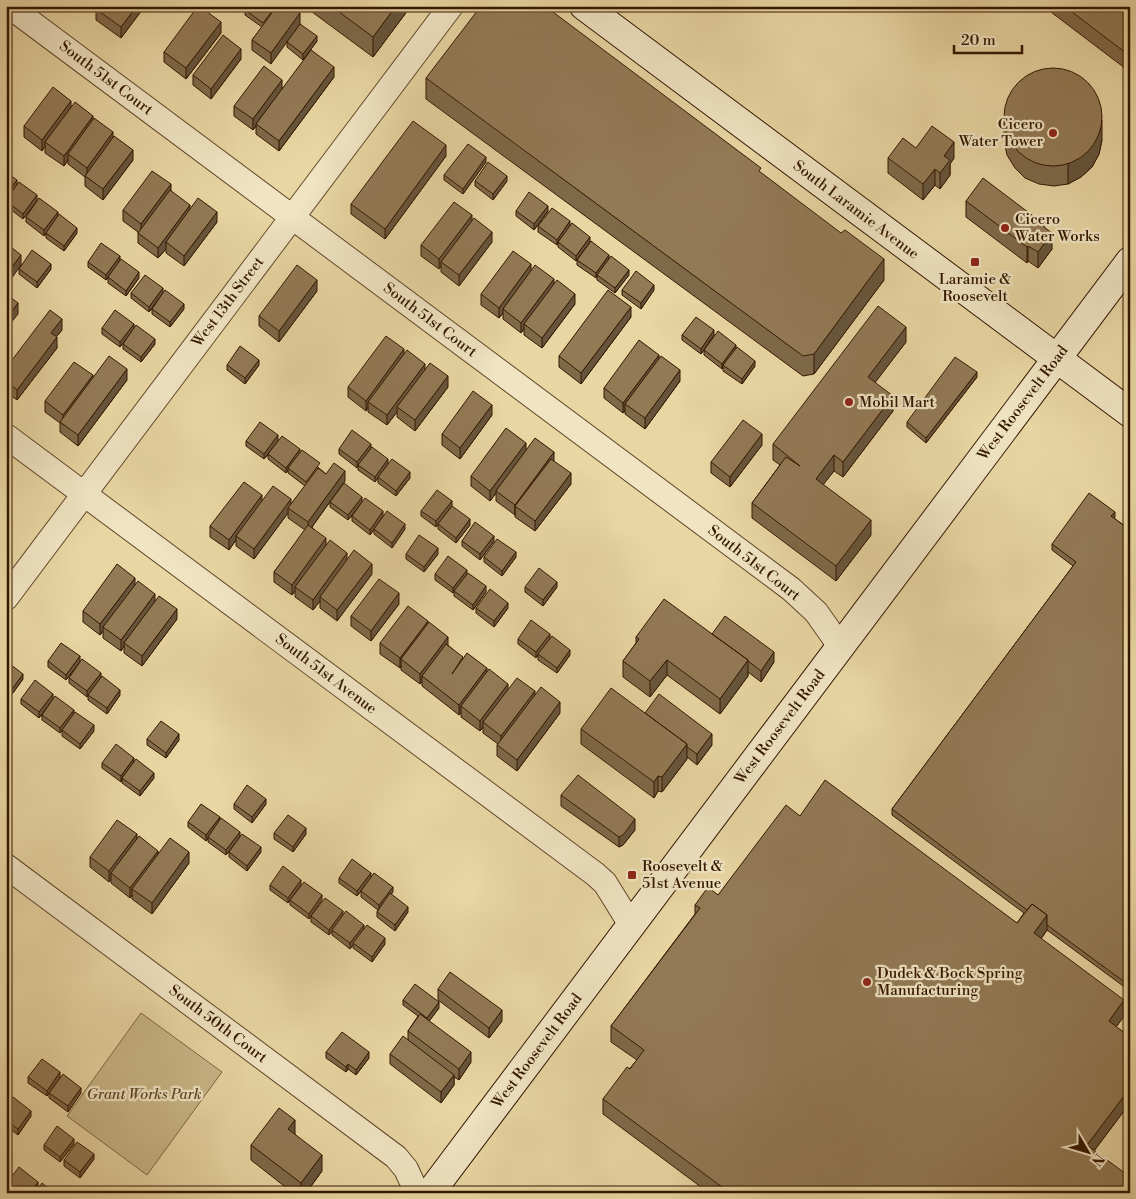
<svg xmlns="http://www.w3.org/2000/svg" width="1136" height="1199" viewBox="0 0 1136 1199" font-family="'Libre Bodoni',serif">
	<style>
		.green { fill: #c9b687; stroke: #7e6644 }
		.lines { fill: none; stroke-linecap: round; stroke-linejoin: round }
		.street-casing { stroke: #614729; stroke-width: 26 }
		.secondary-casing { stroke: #341700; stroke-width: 30 }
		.street { stroke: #f0e4c3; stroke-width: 24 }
		.secondary { stroke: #f0e4c3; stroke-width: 28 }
		.wall { fill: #7e6949; stroke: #341700 }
		.shaded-wall { fill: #66553c; stroke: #341700 }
		.building { fill: #927a55; stroke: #341700 }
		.poi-dot { fill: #8f2418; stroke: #f0e4c3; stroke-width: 2 }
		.labels { text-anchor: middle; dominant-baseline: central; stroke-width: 4.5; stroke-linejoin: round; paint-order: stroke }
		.street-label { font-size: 15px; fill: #341700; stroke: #f0e4c3 }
		.poi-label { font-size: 15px; fill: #341700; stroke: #f0e4c3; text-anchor: start }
		.park-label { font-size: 15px; font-style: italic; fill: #614728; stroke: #f0e4c3 }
	</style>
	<rect width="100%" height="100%" fill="#e8d6a3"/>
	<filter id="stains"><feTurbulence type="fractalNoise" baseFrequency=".004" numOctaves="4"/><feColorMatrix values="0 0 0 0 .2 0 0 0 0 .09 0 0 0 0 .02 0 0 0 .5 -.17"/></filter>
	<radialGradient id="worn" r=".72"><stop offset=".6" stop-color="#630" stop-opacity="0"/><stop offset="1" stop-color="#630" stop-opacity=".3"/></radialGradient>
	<path class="green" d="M 141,1013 L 222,1072 L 147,1175 L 67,1116 Z"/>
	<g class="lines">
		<g class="street-casing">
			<path id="street" d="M 9,6 L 791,589 L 816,612 L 840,646
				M 6,436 L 595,874 L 605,883 L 631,925
				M 6,598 L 451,6
				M 6,866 L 396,1157 L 406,1169 L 417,1193"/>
		</g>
		<g class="secondary-casing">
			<path id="secondary" d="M 584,6 L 1130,413
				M 430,1193 L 1130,261"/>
		</g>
		<use href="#street" class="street"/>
		<use href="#secondary" class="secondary"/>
	</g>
	<path class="wall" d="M 98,6 L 145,6 L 121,38 L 96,20 L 96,9 Z
		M 290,6 L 271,64 L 252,50 L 252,40 L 262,27 L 245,15 L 245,10 Z
		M 304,6 L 411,6 L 373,57 Z
		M 982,6 L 993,6 L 989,11 Z
		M 1043,6 L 1130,6 L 1130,72 Z
		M 221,33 L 186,79 L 164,62 L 164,52 Z
		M 317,41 L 303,60 L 287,47 L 287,42 Z
		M 241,59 L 211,99 L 193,85 L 193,75 Z
		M 334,77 L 279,151 L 256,134 L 256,126 L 253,130 L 234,116 L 234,106 L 282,88 Z
		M 426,78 L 884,280 L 814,374 L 803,376 L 426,99 Z
		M 71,107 L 93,120 L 113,138 L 133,160 L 103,200 L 85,186 L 85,177 L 68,164 L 68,160 L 64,166 L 45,153 L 45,146 L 42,151 L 24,137 L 24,126 Z
		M 1004,121 L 1102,140 L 1099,154 L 1092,167 L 1081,177 L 1068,184 L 1054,186 L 1039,184 L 1025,178 L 1015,168 L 1007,155 L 1004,141 Z
		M 916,148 L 954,158 L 950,164 L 950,175 L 940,189 L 935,185 L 923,200 L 888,173 L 888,158 Z
		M 446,156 L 385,239 L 351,214 L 351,204 Z
		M 486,162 L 463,194 L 444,180 L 444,175 Z
		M 6,172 L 17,184 L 37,201 L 23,219 L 6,206 Z
		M 475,181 L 507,181 L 493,200 L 475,186 Z
		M 171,191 L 190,210 L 217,222 L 184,266 L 166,253 L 166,249 L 158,258 L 138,243 L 138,232 L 123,221 L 123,210 Z
		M 966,201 L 1045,228 L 1052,249 L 1038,268 L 1028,261 L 1027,263 L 966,217 Z
		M 516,211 L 548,211 L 534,230 L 516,216 Z
		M 58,216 L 77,233 L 64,251 L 46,238 L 46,234 L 44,236 L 26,222 L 26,217 Z
		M 472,221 L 492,242 L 459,286 L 441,272 L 441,267 L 439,269 L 421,256 L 421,245 Z
		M 570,225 L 629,275 L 615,293 L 597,280 L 597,277 L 596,278 L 577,265 L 577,260 L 576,261 L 558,247 L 558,243 L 557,245 L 538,232 L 538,226 Z
		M 120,261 L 139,278 L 126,296 L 108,283 L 108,278 L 106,280 L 88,267 L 88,262 Z
		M 19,269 L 51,269 L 37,288 L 19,274 Z
		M 554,285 L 575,304 L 542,348 L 524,335 L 524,329 L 521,333 L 503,319 L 503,313 L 499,318 L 481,305 L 481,294 Z
		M 622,290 L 654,290 L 641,309 L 622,295 Z
		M 317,291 L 279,342 L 259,326 L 259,316 Z
		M 131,293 L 163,293 L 184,309 L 170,327 L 152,314 L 152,309 L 149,312 L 131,298 Z
		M 631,317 L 581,384 L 559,367 L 559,356 Z
		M 102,328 L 134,329 L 155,344 L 141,362 L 123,349 L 123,344 L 132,332 L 120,347 L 102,334 Z
		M 62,330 L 56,337 L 57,348 L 17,400 L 6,392 L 6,368 Z
		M 682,335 L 714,335 L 701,354 L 682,340 Z
		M 906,342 L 875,382 L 893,411 L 843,477 L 834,471 L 823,484 L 871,535 L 836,581 L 752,518 L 752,503 L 780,465 L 773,460 L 773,444 Z
		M 736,348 L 755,366 L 742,384 L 723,371 L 723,367 L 722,369 L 704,355 L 704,350 Z
		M 404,354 L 448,387 L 415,431 L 397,417 L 397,412 L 387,425 L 368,412 L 368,407 L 366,411 L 348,397 L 348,387 Z
		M 659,358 L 680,381 L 645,429 L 625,414 L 625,411 L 623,413 L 604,398 L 604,388 Z
		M 227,365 L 259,365 L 245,384 L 227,370 Z
		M 977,377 L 926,443 L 907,427 L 907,422 Z
		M 93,378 L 127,380 L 78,446 L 60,432 L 60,423 L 45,412 L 45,401 Z
		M 492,415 L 460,459 L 442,445 L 442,434 Z
		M 278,440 L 300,452 L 326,474 L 345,481 L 312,527 L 326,545 L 347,560 L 372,574 L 337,621 L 320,608 L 320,601 L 313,610 L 295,597 L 295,591 L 292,595 L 274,582 L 274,572 L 305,530 L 288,518 L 288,513 L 254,559 L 236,546 L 236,540 L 229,550 L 210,537 L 210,526 L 262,501 L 291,504 L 305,486 L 288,473 L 288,470 L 286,473 L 268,459 L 268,455 L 264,459 L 246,446 L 246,441 Z
		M 762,445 L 730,487 L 711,473 L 711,462 Z
		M 339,449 L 371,449 L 388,463 L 410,478 L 396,496 L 378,483 L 378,478 L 375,482 L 358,470 L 358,466 L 357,468 L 339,454 Z
		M 526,451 L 554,461 L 571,484 L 535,531 L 515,517 L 515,514 L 515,515 L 496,501 L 496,493 L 490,501 L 471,486 L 471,476 Z
		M 452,501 L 436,527 L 421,516 L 421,511 Z
		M 330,502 L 362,502 L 405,529 L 392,548 L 374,534 L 374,530 L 370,535 L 352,521 L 352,516 L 348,520 L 330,507 Z
		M 1115,517 L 1114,518 L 1130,530 L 1130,991 L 1047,930 L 1041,939 L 1124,1016 L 1116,1027 L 1130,1037 L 1130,1103 L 1094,1151 L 1130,1193 L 709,1193 L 603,1114 L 603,1099 L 637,1060 L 611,1042 L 611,1026 L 695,914 L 695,905 L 718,895 L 800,816 L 1017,923 L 1024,913 L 892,815 L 892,809 L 1073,566 L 1052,550 L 1052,544 Z
		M 438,524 L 470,525 L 456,543 L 438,529 Z
		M 462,541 L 494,541 L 480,560 L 462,546 Z
		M 406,554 L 438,554 L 424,572 L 406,559 Z
		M 484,557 L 516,557 L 502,576 L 484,562 Z
		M 435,574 L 467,575 L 486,592 L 473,610 L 454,596 L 454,591 L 453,593 L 435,580 Z
		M 135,584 L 177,619 L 142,666 L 124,653 L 124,646 L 121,651 L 103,638 L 103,631 L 100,635 L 83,622 L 83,611 Z
		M 525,587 L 557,587 L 543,606 L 525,592 Z
		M 399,604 L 371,641 L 351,626 L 351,616 Z
		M 476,608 L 508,608 L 494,627 L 476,613 Z
		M 712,634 L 774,662 L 761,682 L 748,672 L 748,676 L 720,714 L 667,675 L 650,697 L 623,677 L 623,661 L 636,643 L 636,637 Z
		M 518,639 L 550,639 L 570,655 L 557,673 L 538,660 L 538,654 L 536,658 L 518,644 Z
		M 380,643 L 448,645 L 463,659 L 487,671 L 508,690 L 535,696 L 560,713 L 517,771 L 497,756 L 497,745 L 498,744 L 483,733 L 483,727 L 480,731 L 461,717 L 461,713 L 459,715 L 422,686 L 422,682 L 420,684 L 401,670 L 401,666 L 400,668 L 380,654 Z
		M 6,661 L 23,679 L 10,697 L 6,695 Z
		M 48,661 L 80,662 L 66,680 L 48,667 Z
		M 69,678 L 101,678 L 120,695 L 107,714 L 88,700 L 88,695 L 96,685 L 87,697 L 69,683 Z
		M 21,699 L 53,699 L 74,714 L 94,731 L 80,749 L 62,736 L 62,731 L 60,733 L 42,720 L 42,715 L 39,718 L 21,704 Z
		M 645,713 L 712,745 L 697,765 L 687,757 L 687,759 L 662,792 L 658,791 L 654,798 L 581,744 L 581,729 Z
		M 147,739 L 179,740 L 166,758 L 147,745 Z
		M 134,761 L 154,778 L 140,796 L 122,783 L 122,780 L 121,782 L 102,768 L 102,763 Z
		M 561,795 L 635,830 L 623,845 L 619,847 L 561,806 Z
		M 234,804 L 266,804 L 252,823 L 234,809 Z
		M 220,820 L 240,837 L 226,855 L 208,842 L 208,839 L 206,841 L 188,827 L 188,822 Z
		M 274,833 L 306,834 L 293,852 L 274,839 Z
		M 137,838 L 158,853 L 189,863 L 152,914 L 132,899 L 132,895 L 130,898 L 111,883 L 111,880 L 109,882 L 90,867 L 90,857 Z
		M 229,852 L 261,852 L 247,871 L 229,857 Z
		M 339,878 L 371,878 L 393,892 L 391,894 L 408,912 L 395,931 L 377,917 L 377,912 L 378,910 L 361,897 L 361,891 L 357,896 L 339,883 Z
		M 270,885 L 322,895 L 309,919 L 290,905 L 290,900 L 288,903 L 270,890 Z
		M 343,915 L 385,944 L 372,962 L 353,948 L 353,944 L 350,949 L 332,935 L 332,931 L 329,935 L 311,922 L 311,916 Z
		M 438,989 L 502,1021 L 489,1038 L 438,1000 Z
		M 403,1000 L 439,1008 L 429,1021 L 471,1062 L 459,1080 L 454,1077 L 454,1085 L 441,1103 L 390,1064 L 390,1054 L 408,1040 L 408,1031 L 418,1016 L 403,1005 Z
		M 326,1052 L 369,1058 L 356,1075 L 348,1069 L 346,1072 L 326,1058 Z
		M 28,1077 L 60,1078 L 81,1093 L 68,1112 L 49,1098 L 49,1093 L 47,1096 L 28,1083 Z
		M 6,1106 L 31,1116 L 18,1135 L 6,1126 Z
		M 295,1134 L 322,1171 L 306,1193 L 293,1193 L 251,1160 L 251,1145 Z
		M 74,1144 L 60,1162 L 44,1150 L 44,1145 Z
		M 94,1159 L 80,1178 L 64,1166 L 64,1160 Z"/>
	<path class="shaded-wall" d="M 137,6 L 145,6 L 121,38 L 121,27 Z
		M 396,6 L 411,6 L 373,57 L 373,37 Z
		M 989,6 L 993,6 L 989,11 Z
		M 300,13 L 300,24 L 271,64 L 271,53 Z
		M 221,22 L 221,33 L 186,79 L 186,68 Z
		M 317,36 L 317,41 L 303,60 L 303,54 Z
		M 241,49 L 241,59 L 211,99 L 211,89 Z
		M 11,53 L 11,63 L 6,70 L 6,59 Z
		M 334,67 L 334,77 L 279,151 L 279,141 Z
		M 282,80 L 282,90 L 256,124 L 256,126 L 253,130 L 253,119 Z
		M 71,101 L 71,111 L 45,142 L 45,146 L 42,151 L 42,140 Z
		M 93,116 L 93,127 L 68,154 L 68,160 L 64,166 L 64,156 Z
		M 1102,120 L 1102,140 L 1099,154 L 1092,167 L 1081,177 L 1068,184 L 1068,164 Z
		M 113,132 L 113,142 L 87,178 L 87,168 Z
		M 954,142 L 954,158 L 950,164 L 950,175 L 940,189 L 940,173 L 944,156 Z
		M 446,145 L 446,156 L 385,239 L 385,229 Z
		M 133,150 L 133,160 L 103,200 L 103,189 Z
		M 486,157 L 486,162 L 463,194 L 463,189 Z
		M 935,169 L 935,185 L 923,200 L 923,184 Z
		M 507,176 L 507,181 L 493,200 L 493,194 Z
		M 17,180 L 17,185 L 6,199 L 6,194 Z
		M 171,184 L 171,195 L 141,234 L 141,224 Z
		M 37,195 L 37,201 L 23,219 L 23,214 Z
		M 190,205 L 190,216 L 166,242 L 166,249 L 158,258 L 158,248 Z
		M 548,206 L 548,211 L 534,230 L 534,224 Z
		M 58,212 L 58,217 L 44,236 L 44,230 Z
		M 217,212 L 217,222 L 184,266 L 184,256 Z
		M 472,215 L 472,226 L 441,262 L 441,267 L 439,269 L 439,259 Z
		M 570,221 L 570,227 L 558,242 L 557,245 L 557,240 Z
		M 77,228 L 77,233 L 64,251 L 64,246 Z
		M 9,232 L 9,238 L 6,241 L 6,236 Z
		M 492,232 L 492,242 L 459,286 L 459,275 Z
		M 1052,233 L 1052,249 L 1038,268 L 1038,252 Z
		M 590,237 L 590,242 L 576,261 L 576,256 Z
		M 1028,246 L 1028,261 L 1027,263 L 1027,247 Z
		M 21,255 L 21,265 L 6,286 L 6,275 Z
		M 609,255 L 609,260 L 597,275 L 597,277 L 596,278 L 596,273 Z
		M 120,256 L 120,262 L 106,280 L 106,275 Z
		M 884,259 L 884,280 L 814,374 L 814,354 Z
		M 51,264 L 51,269 L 37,288 L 37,282 Z
		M 531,264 L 531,275 L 503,309 L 503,313 L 499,318 L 499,308 Z
		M 629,270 L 629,275 L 615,293 L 615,288 Z
		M 139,272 L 139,278 L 126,296 L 126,291 Z
		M 554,279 L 554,289 L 524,324 L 524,329 L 521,333 L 521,323 Z
		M 317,280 L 317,291 L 279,342 L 279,331 Z
		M 654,285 L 654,290 L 641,309 L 641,303 Z
		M 163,288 L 163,293 L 149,312 L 149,307 Z
		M 575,294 L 575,304 L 542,348 L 542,338 Z
		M 18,303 L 18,314 L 6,329 L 6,319 Z
		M 184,304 L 184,309 L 170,327 L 170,322 Z
		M 631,307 L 631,317 L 581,384 L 581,373 Z
		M 62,319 L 62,330 L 51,343 L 51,333 Z
		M 134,324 L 134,329 L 120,347 L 120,342 Z
		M 906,327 L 906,342 L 868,392 L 868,377 Z
		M 714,330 L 714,335 L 701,354 L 701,349 Z
		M 57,337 L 57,348 L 17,400 L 17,390 Z
		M 155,339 L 155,344 L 141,362 L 141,357 Z
		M 736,345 L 736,350 L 723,365 L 722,369 L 722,364 Z
		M 404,349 L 404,360 L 368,402 L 368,407 L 366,411 L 366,401 Z
		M 659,355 L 659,365 L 625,404 L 625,411 L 623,413 L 623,403 Z
		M 259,360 L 259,365 L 245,384 L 245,378 Z
		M 755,361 L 755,366 L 742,384 L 742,379 Z
		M 425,364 L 425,374 L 397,407 L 397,412 L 387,425 L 387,415 Z
		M 127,369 L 127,380 L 78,446 L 78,435 Z
		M 680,370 L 680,381 L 645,429 L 645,418 Z
		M 977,372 L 977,377 L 926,443 L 926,438 Z
		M 93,375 L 93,385 L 63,425 L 63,415 Z
		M 448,376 L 448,387 L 415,431 L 415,420 Z
		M 893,396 L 893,411 L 843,477 L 843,462 Z
		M 492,405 L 492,415 L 460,459 L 460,448 Z
		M 762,434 L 762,445 L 730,487 L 730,477 Z
		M 278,435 L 278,441 L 264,459 L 264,454 Z
		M 526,443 L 526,453 L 496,491 L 496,493 L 490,501 L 490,491 Z
		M 371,444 L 371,449 L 357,468 L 357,462 Z
		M 300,449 L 300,454 L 288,468 L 288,470 L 286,473 L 286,468 Z
		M 554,452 L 554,463 L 515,506 L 515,515 L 515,505 Z
		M 834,455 L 834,471 L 816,494 L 816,479 Z
		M 388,459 L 388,464 L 375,482 L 375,477 Z
		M 345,471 L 345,481 L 308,532 L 308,522 Z
		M 410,472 L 410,478 L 396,496 L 396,491 Z
		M 571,473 L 571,484 L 535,531 L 535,521 Z
		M 262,495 L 262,506 L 236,536 L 236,540 L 229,550 L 229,540 Z
		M 362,497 L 362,502 L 348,520 L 348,515 Z
		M 291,499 L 291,509 L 288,508 L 288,513 L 254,559 L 254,549 Z
		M 452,501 L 452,506 L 436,527 L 436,521 Z
		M 383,511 L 383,516 L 370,535 L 370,530 Z
		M 1115,512 L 1115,517 L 1111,522 L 1111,516 Z
		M 470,519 L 470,525 L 456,543 L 456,538 Z
		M 871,520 L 871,535 L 836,581 L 836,566 Z
		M 405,524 L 405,529 L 392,548 L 392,543 Z
		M 494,536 L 494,541 L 480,560 L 480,554 Z
		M 326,538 L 326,549 L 295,587 L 295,591 L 292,595 L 292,585 Z
		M 438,548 L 438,554 L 424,572 L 424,567 Z
		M 516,552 L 516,557 L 502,576 L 502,571 Z
		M 347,553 L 347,564 L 320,597 L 320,601 L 313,610 L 313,600 Z
		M 372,564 L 372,574 L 337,621 L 337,610 Z
		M 467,570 L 467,575 L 453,593 L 453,588 Z
		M 135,578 L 135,588 L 103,627 L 103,631 L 100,635 L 100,624 Z
		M 557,582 L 557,587 L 543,606 L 543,600 Z
		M 486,586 L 486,592 L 473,610 L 473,605 Z
		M 399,593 L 399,604 L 371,641 L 371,631 Z
		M 155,594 L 155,604 L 124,643 L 124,646 L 121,651 L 121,640 Z
		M 508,603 L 508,608 L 494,627 L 494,621 Z
		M 177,609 L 177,619 L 142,666 L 142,656 Z
		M 428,621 L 428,631 L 401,659 L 401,666 L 400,668 L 400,658 Z
		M 550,634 L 550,639 L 536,658 L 536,652 Z
		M 448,637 L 448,647 L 422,676 L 422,682 L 420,684 L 420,674 Z
		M 570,650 L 570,655 L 557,673 L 557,668 Z
		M 774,652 L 774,662 L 761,682 L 761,671 Z
		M 80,656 L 80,662 L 66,680 L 66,675 Z
		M 667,660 L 667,675 L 650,697 L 650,681 Z
		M 748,660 L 748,676 L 720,714 L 720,699 Z
		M 487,668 L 487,678 L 461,706 L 461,713 L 459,715 L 459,705 Z
		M 101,673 L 101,678 L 87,697 L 87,691 Z
		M 23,674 L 23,679 L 10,697 L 10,692 Z
		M 508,684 L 508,694 L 483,722 L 483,727 L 480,731 L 480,721 Z
		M 120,690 L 120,695 L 107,714 L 107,708 Z
		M 535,691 L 535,702 L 501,746 L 501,736 Z
		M 53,694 L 53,699 L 39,718 L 39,712 Z
		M 560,702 L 560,713 L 517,771 L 517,760 Z
		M 74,710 L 74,715 L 60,733 L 60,728 Z
		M 94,725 L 94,731 L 80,749 L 80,744 Z
		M 179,734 L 179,740 L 166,758 L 166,753 Z
		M 712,734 L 712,745 L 697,765 L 697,754 Z
		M 687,744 L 687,759 L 662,792 L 662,777 Z
		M 134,758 L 134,763 L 122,778 L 122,780 L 121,782 L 121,776 Z
		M 154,773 L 154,778 L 140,796 L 140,791 Z
		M 658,776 L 658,791 L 654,798 L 654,782 Z
		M 266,799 L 266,804 L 252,823 L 252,817 Z
		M 220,817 L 220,822 L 208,837 L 208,839 L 206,841 L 206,835 Z
		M 635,819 L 635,830 L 623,845 L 619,847 L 619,837 Z
		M 306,828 L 306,834 L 293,852 L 293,847 Z
		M 240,832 L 240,837 L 226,855 L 226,850 Z
		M 137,834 L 137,845 L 111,873 L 111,880 L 109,882 L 109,871 Z
		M 261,847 L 261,852 L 247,871 L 247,866 Z
		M 158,851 L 158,861 L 132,889 L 132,895 L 130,898 L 130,888 Z
		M 189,852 L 189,863 L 152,914 L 152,903 Z
		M 371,873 L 371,878 L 357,896 L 357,891 Z
		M 301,880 L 301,885 L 288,903 L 288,898 Z
		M 393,887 L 393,892 L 379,910 L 379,905 Z
		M 322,895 L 322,900 L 309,919 L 309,914 Z
		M 408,907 L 408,912 L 395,931 L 395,925 Z
		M 343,911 L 343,917 L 329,935 L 329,930 Z
		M 1047,915 L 1047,930 L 1034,948 L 1034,933 Z
		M 8,918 L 8,929 L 6,932 L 6,921 Z
		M 364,925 L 364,930 L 350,949 L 350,943 Z
		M 385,938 L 385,944 L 372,962 L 372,957 Z
		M 1124,1000 L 1124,1016 L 1109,1037 L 1109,1021 Z
		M 439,1002 L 439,1008 L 427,1024 L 427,1018 Z
		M 502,1010 L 502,1021 L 489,1038 L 489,1028 Z
		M 369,1052 L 369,1058 L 356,1075 L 356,1070 Z
		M 471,1052 L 471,1062 L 459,1080 L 459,1069 Z
		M 348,1064 L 348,1069 L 346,1072 L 346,1067 Z
		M 60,1072 L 60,1078 L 47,1096 L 47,1091 Z
		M 454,1075 L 454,1085 L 441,1103 L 441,1092 Z
		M 81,1088 L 81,1093 L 68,1112 L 68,1106 Z
		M 1130,1088 L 1130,1103 L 1087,1160 L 1087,1145 Z
		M 31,1111 L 31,1116 L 18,1135 L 18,1129 Z
		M 295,1120 L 295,1136 L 288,1129 Z
		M 74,1139 L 74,1144 L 60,1162 L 60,1157 Z
		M 94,1154 L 94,1159 L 80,1178 L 80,1172 Z
		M 322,1155 L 322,1171 L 306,1193 L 301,1193 L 301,1183 Z
		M 38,1182 L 38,1192 L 37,1193 L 30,1193 Z"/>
	<path class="building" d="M 98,6 L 137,6 L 121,27 L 96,9 Z
		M 198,6 L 199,6 L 221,22 L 186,68 L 164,52 Z
		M 248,6 L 276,6 L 263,23 L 245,10 Z
		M 277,6 L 290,6 L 300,13 L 271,53 L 252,40 Z
		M 331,6 L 396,6 L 373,37 Z
		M 481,6 L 545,6 L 761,168 L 759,171 L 841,233 L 845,230 L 884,259 L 814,354 L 803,356 L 426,78 Z
		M 1064,6 L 1130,6 L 1130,56 Z
		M 300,24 L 317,36 L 303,54 L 287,42 Z
		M 223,35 L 241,49 L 211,89 L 193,75 Z
		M 6,50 L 11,53 L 6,59 Z
		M 311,50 L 334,67 L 279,141 L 256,124 Z
		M 264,66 L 282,80 L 253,119 L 234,106 Z
		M1004 117a49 49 0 1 1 98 0a49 49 0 1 1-98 0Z
		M 53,87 L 71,101 L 42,140 L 24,126 Z
		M 75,102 L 93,116 L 64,156 L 45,142 Z
		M 94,118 L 113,132 L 87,168 L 68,154 Z
		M 413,121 L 446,145 L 385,229 L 351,204 Z
		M 932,126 L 954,142 L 944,156 L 950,160 L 940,173 L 935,169 L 923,184 L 888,158 L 903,138 L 916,148 Z
		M 114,136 L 133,150 L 103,189 L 85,176 Z
		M 468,144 L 486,157 L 463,189 L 444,175 Z
		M 488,162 L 507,176 L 493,194 L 475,181 Z
		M 152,171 L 171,184 L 141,224 L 123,210 Z
		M 6,172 L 17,180 L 6,194 Z
		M 983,178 L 1045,225 L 1044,227 L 1052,233 L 1038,252 L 1028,246 L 1027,247 L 966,201 Z
		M 19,182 L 37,195 L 23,214 L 6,201 L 6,199 Z
		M 170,190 L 190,205 L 158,248 L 138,233 Z
		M 529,192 L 548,206 L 534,224 L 516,211 Z
		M 39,198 L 58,212 L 44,230 L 26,217 Z
		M 198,198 L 217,212 L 184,256 L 166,242 Z
		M 454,202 L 472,215 L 439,259 L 421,245 Z
		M 552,208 L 570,221 L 557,240 L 538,226 Z
		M 59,214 L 77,228 L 64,246 L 46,233 Z
		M 474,218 L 492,232 L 459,275 L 441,262 Z
		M 572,223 L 590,237 L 576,256 L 558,242 Z
		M 591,241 L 609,255 L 596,273 L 577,260 Z
		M 6,243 L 21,255 L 6,275 Z
		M 101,243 L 120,256 L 106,275 L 88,262 Z
		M 32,250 L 51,264 L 37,282 L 19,269 Z
		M 513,251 L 531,264 L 499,308 L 481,294 Z
		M 611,256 L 629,270 L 615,288 L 597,275 Z
		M 121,259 L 139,272 L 126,291 L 108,277 Z
		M 297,265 L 317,280 L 279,331 L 259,316 Z
		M 535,265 L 554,279 L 521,323 L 503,309 Z
		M 636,271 L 654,285 L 641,303 L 622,290 Z
		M 145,275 L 163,288 L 149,307 L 131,293 Z
		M 557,280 L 575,294 L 542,338 L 524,324 Z
		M 165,290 L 184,304 L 170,322 L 152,309 Z
		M 608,290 L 631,307 L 581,373 L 559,356 Z
		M 6,294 L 18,303 L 6,319 Z
		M 878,306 L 906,327 L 868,377 L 893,396 L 843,462 L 834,455 L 816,479 L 871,520 L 836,566 L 752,503 L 786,457 L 800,466 L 773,444 Z
		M 50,310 L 62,319 L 51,333 L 57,337 L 17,390 L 6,381 L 6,368 Z
		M 115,310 L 134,324 L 120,342 L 102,328 Z
		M 696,317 L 714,330 L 701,349 L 682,335 Z
		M 136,325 L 155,339 L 141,357 L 123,344 Z
		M 718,331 L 736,345 L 722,364 L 704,350 Z
		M 386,336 L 404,349 L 366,401 L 348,387 Z
		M 639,340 L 659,355 L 623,403 L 604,388 Z
		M 240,346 L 259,360 L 245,378 L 227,365 Z
		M 737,347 L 755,361 L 742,379 L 723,365 Z
		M 407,350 L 425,364 L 387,415 L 368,402 Z
		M 109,356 L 127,369 L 78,435 L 60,422 Z
		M 661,356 L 680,370 L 645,418 L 625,404 Z
		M 955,357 L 977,372 L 926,438 L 907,422 Z
		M 74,362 L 93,375 L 63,415 L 45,401 Z
		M 430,363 L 448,376 L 415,420 L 397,407 Z
		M 473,391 L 492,405 L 460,448 L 442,434 Z
		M 743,420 L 762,434 L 730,477 L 711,462 Z
		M 260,422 L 278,435 L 264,454 L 246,441 Z
		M 506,428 L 526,443 L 490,491 L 471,476 Z
		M 352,430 L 371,444 L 357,462 L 339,449 Z
		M 282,436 L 300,449 L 286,468 L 268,454 Z
		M 535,438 L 554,452 L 515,505 L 496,491 Z
		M 372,447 L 388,459 L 375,477 L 358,465 Z
		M 302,450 L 320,463 L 306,482 L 288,468 Z
		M 392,459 L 410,472 L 396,491 L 378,477 Z
		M 551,459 L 571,473 L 535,521 L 515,506 Z
		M 334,463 L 345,471 L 308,522 L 288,508 L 318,468 L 326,474 Z
		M 244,482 L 262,495 L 229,540 L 210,526 Z
		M 344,483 L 362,497 L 348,515 L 330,502 Z
		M 273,486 L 291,499 L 254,549 L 236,536 Z
		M 437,490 L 452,501 L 436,521 L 421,511 Z
		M 1089,493 L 1115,512 L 1111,516 L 1130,530 L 1130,986 L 1047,925 L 1047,915 L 1032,904 L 1027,910 L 892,809 L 1076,562 L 1052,544 Z
		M 365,498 L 383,511 L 370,530 L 352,516 Z
		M 452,506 L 470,519 L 456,538 L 438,524 Z
		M 387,511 L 405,524 L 392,543 L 374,529 Z
		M 475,522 L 494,536 L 480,554 L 462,541 Z
		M 308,525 L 326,538 L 292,585 L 274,572 Z
		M 419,535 L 438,548 L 424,567 L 406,554 Z
		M 497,539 L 516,552 L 502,571 L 484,557 Z
		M 330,540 L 347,553 L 313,600 L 295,587 Z
		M 354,550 L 372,564 L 337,610 L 320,597 Z
		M 448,556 L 467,570 L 453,588 L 435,574 Z
		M 117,564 L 135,578 L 100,624 L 83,611 Z
		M 539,568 L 557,582 L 543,600 L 525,587 Z
		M 468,573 L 486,586 L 473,605 L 454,591 Z
		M 379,579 L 399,593 L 371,631 L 351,616 Z
		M 138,581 L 155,594 L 121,640 L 103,627 Z
		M 490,589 L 508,603 L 494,621 L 476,608 Z
		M 159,596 L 177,609 L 142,656 L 124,643 Z
		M 664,599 L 748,660 L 720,699 L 667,660 L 650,681 L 623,661 L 639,639 L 636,637 Z
		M 408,606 L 428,621 L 400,658 L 380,643 Z
		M 725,616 L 774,652 L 761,671 L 748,661 L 748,660 L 712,634 Z
		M 531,620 L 550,634 L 536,652 L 518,639 Z
		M 429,622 L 448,637 L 420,674 L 401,659 Z
		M 552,636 L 570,650 L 557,668 L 538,654 Z
		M 61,643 L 80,656 L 66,675 L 48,661 Z
		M 446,644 L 463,657 L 452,674 L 467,653 L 487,668 L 459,705 L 422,676 Z
		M 82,659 L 101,673 L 87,691 L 69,678 Z
		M 6,661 L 23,674 L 10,692 L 6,690 Z
		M 489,669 L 508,684 L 480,721 L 461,706 Z
		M 102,676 L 120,690 L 107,708 L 88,695 Z
		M 517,678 L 535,691 L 501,736 L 483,722 Z
		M 35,680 L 53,694 L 39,712 L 21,699 Z
		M 541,687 L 560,702 L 517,760 L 497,745 Z
		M 611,688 L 687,744 L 662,777 L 658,776 L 654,782 L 581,729 Z
		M 659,694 L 712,734 L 697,754 L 687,747 L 687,744 L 645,713 Z
		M 55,696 L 74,710 L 60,728 L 42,715 Z
		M 75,712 L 94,725 L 80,744 L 62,730 Z
		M 161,721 L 179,734 L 166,753 L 147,739 Z
		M 116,744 L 134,758 L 121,776 L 102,763 Z
		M 136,759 L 154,773 L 140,791 L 122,778 Z
		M 578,775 L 635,819 L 623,835 L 619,837 L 561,795 Z
		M 825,780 L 1017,923 L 1032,904 L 1047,915 L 1034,933 L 1124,1000 L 1109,1021 L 1130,1037 L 1130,1088 L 1087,1145 L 1130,1177 L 1130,1193 L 730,1193 L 603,1099 L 627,1067 L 630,1069 L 644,1050 L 611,1026 L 700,908 L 695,905 L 708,887 L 718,895 L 786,805 L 800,816 Z
		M 247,785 L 266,799 L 252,817 L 234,804 Z
		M 201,804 L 220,817 L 206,835 L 188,822 Z
		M 288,815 L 306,828 L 293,847 L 274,833 Z
		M 221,818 L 240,832 L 226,850 L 208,837 Z
		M 117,820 L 137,834 L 109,871 L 90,857 Z
		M 242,834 L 261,847 L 247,866 L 229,852 Z
		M 139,836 L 158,851 L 130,888 L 111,873 Z
		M 170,838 L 189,852 L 152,903 L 132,889 Z
		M 352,859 L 371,873 L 357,891 L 339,878 Z
		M 283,866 L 301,880 L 288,898 L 270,885 Z
		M 374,873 L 393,887 L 379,905 L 361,891 Z
		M 304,882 L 322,895 L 309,914 L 290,900 Z
		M 390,893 L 408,907 L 395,925 L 377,912 Z
		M 325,898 L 343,911 L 329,930 L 311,916 Z
		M 346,911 L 364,925 L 350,943 L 332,930 Z
		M 367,925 L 385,938 L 372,957 L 353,943 Z
		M 450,972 L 502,1010 L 489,1028 L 438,989 Z
		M 415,984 L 439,1002 L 427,1018 L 403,1000 Z
		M 420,1014 L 471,1052 L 459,1069 L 408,1031 Z
		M 342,1032 L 369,1052 L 356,1070 L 348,1064 L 346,1067 L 326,1052 Z
		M 403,1036 L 454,1075 L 441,1092 L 390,1054 Z
		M 42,1059 L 60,1072 L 47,1091 L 28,1077 Z
		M 63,1074 L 81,1088 L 68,1106 L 49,1093 Z
		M 13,1097 L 31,1111 L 18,1129 L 6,1121 L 6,1106 Z
		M 279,1108 L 295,1120 L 288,1129 L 322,1155 L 301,1183 L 251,1145 Z
		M 57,1126 L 74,1139 L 60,1157 L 44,1145 Z
		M 77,1142 L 94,1154 L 80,1172 L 64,1160 Z
		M 19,1167 L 38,1182 L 30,1193 L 6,1193 L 6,1184 Z
		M 42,1183 L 54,1193 L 35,1193 Z"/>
	<g class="poi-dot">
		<circle cx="1053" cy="133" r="5"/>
		<circle cx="1005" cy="228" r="5"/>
		<rect x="970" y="257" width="10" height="10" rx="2.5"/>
		<circle cx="849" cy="402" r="5"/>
		<rect x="627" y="870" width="10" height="10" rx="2.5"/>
		<circle cx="867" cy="982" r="5"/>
	</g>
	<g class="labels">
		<g class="street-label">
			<text transform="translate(106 78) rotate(37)">South 51st Court</text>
			<text transform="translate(856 210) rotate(37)">South Laramie Avenue</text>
			<text transform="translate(228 302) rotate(-53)">West 13th Street</text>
			<text transform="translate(430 320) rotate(37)">South 51st Court</text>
			<text transform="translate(1023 403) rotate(-53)">West Roosevelt Road</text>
			<text transform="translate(754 563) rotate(38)">South 51st Court</text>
			<text transform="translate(326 674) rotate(37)">South 51st Avenue</text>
			<text transform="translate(780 727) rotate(-53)">West Roosevelt Road</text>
			<text transform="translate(218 1024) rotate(37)">South 50th Court</text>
			<text transform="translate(537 1051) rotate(-53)">West Roosevelt Road</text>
		</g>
		<g class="poi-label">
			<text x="1043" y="124" text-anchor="end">Cicero<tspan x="1043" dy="17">Water Tower</tspan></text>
			<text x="1015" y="219">Cicero<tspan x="1015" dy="17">Water Works</tspan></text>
			<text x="975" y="279" text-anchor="middle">Laramie &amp;<tspan x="975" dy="17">Roosevelt</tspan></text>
			<text x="859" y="402">Mobil Mart</text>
			<text x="642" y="866">Roosevelt &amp;<tspan x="642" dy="17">51st Avenue</tspan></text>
			<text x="877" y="973">Dudek &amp; Bock Spring<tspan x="877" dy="17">Manufacturing</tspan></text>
		</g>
		<g class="park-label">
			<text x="144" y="1094">Grant Works Park</text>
		</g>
	</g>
	<rect width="1136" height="1199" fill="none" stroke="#e8d6a3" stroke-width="25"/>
	<rect x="8" y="8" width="1121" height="1184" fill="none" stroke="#341700" stroke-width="2.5"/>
	<rect x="12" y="12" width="1111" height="1174" fill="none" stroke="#341700"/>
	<g transform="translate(1088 1152) rotate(128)" stroke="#f0e4c3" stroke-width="4" paint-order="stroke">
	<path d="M0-4L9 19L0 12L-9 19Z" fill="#341700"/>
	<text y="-8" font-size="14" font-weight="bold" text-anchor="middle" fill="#341700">N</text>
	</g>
	<path d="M954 45v8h68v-8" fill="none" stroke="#341700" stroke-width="2.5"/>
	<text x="961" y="45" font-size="15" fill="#341700" stroke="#f0e4c3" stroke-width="4" paint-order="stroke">20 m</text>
	<rect width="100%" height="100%" filter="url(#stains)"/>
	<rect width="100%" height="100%" fill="url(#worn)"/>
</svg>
